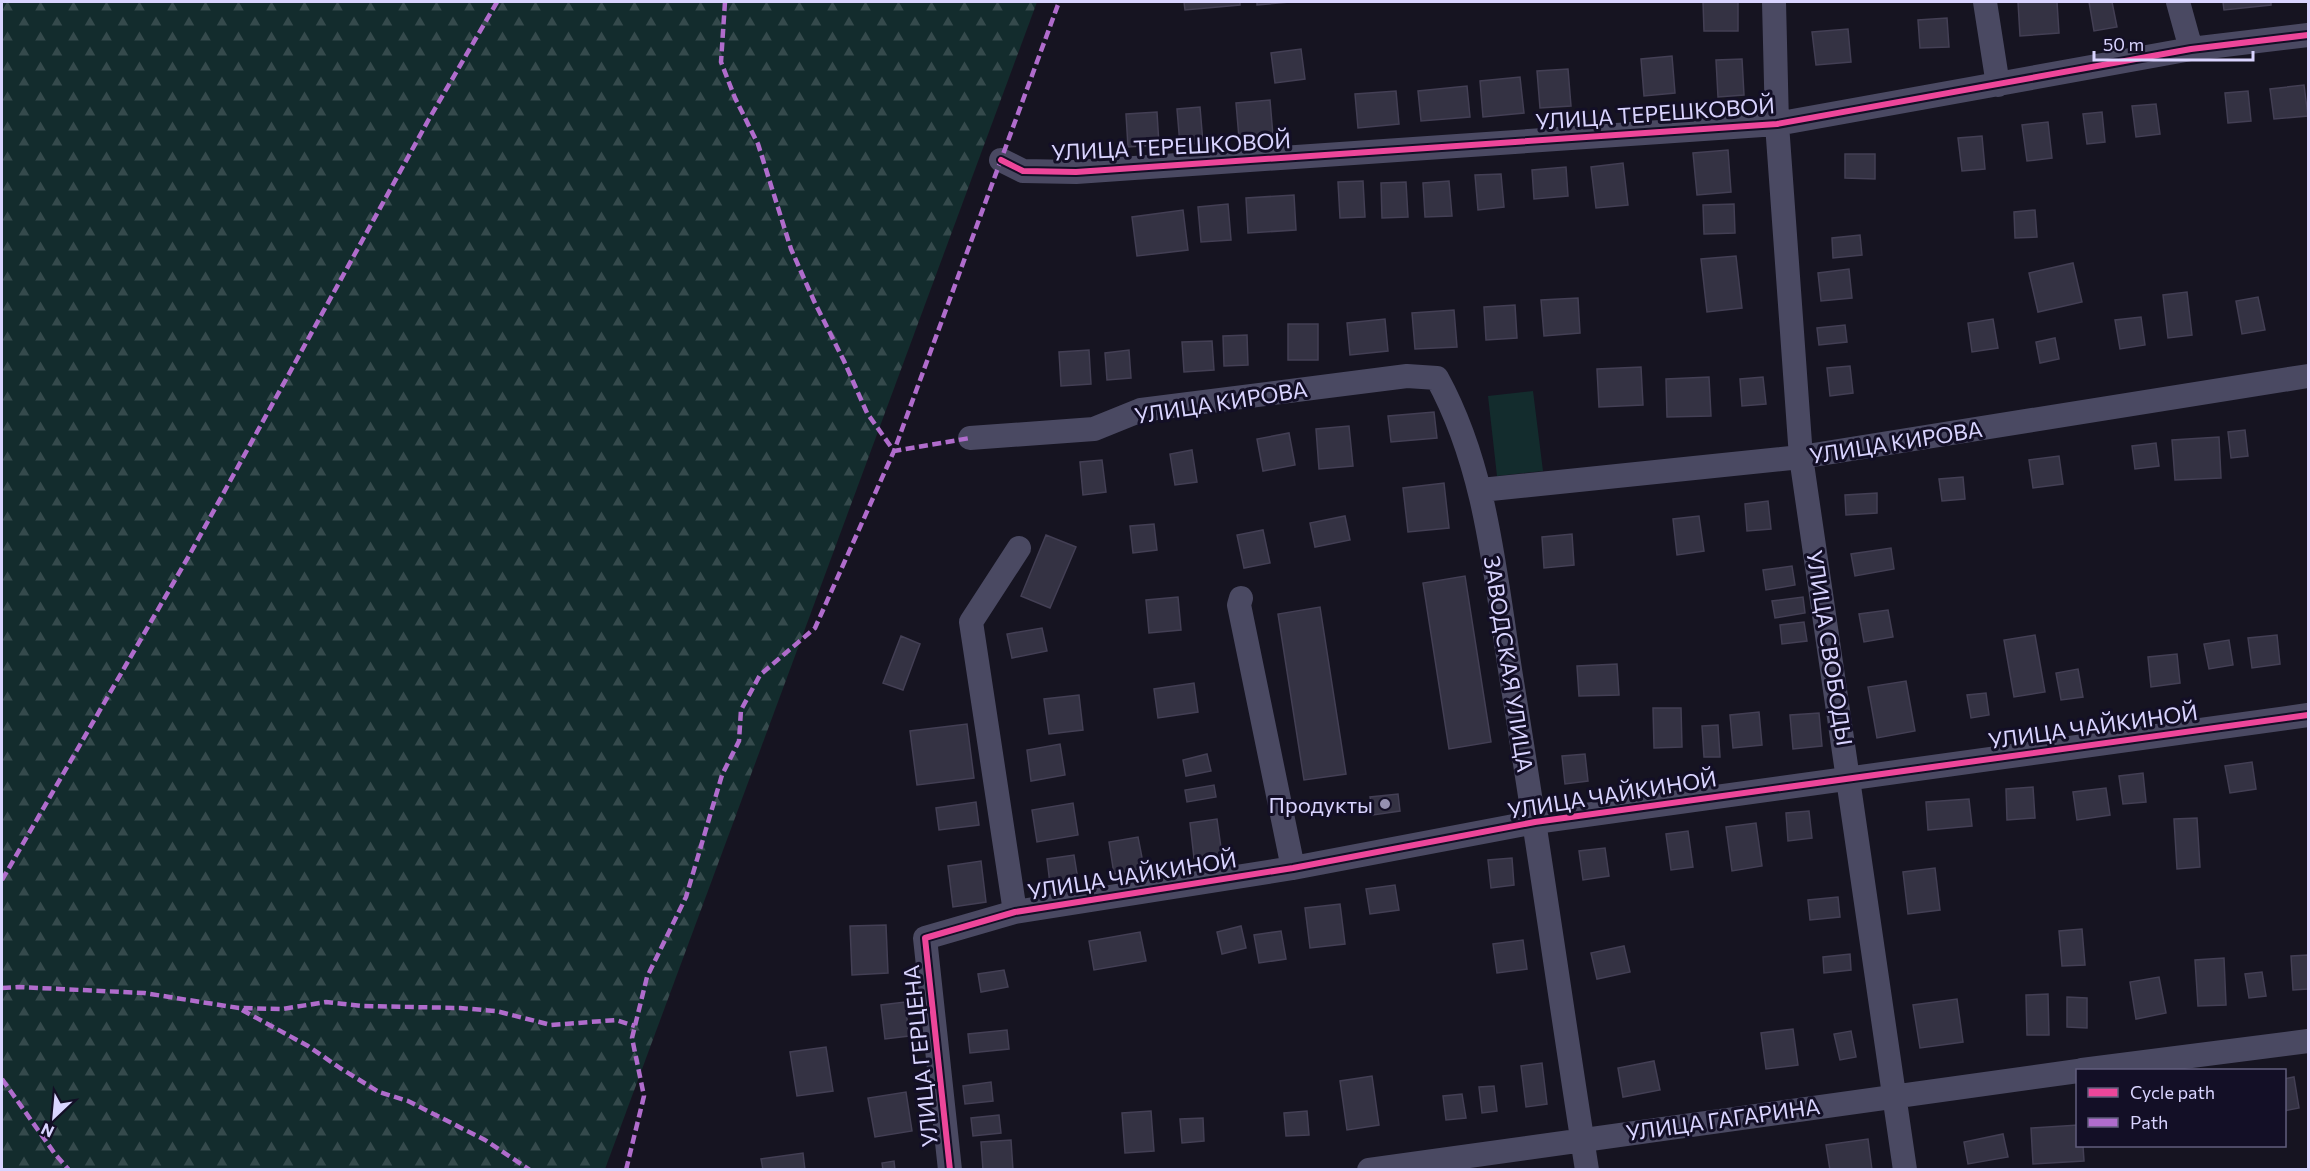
<svg xmlns="http://www.w3.org/2000/svg" width="2310" height="1171" viewBox="0 0 2310 1171" font-family="Commissioner,sans-serif">
	<style>
		.forest { fill: url(#forest-firs) }
		.garden { fill: #132c2d }
		.building { fill: #343243; stroke: #433f54; stroke-width: 1.5 }
		.lines { fill: none; stroke-linecap: round; stroke-linejoin: round }
		.street { stroke: #4a4962; stroke-width: 24 }
		.quiet { stroke: #b06ccc; stroke-width: 4.5; stroke-dasharray: 9 4.5; stroke-linecap: butt }
		.cycleway-casing { stroke: #130f26; stroke-width: 10 }
		.cycleway { stroke: #ed469a; stroke-width: 6 }
		.poi-dot { fill: #9591b1; stroke: #130f26; stroke-width: 2 }
		.labels { text-anchor: middle; dominant-baseline: central; stroke-width: 6; stroke-linejoin: round; paint-order: stroke }
		.street-label { font-size: 22px; fill: #d9d4ff; stroke: #130f26 }
		.poi-label { font-size: 22px; fill: #d9d4ff; stroke: #130f26; text-anchor: end }
	</style>
	<defs>
		<pattern id="forest-firs" width="22" height="20" patternUnits="userSpaceOnUse" patternTransform="scale(1.5)"><rect width="22" height="20" fill="#132c2d"/><path d="M5 1l3.5 6h-7zM16 11l3.5 6h-7z" fill="#354a4c"/></pattern>
	</defs>
	<rect width="100%" height="100%" fill="#161421"/>
	<path class="forest" d="M 2,2 L 1037,2 L 605,1169 L 2,1169 Z"/>
	<path class="garden" d="M 1533,391 L 1543,471 L 1497,476 L 1488,396 Z"/>
	<path class="building" d="M 1184,2 L 1240,2 L 1240,5 L 1185,10 Z
		M 1257,2 L 1290,2 L 1257,5 Z
		M 1703,2 L 1738,2 L 1738,31 L 1704,31 Z
		M 2018,2 L 2057,2 L 2059,33 L 2020,36 Z
		M 2089,2 L 2112,2 L 2117,27 L 2094,31 Z
		M 2223,2 L 2271,2 L 2271,5 L 2224,10 Z
		M 1947,18 L 1949,47 L 1920,48 L 1918,20 Z
		M 1848,29 L 1851,62 L 1816,65 L 1812,32 Z
		M 1301,49 L 1305,79 L 1275,83 L 1271,53 Z
		M 1672,56 L 1675,93 L 1644,96 L 1641,59 Z
		M 1742,59 L 1744,95 L 1718,97 L 1716,60 Z
		M 1568,69 L 1571,106 L 1540,108 L 1537,71 Z
		M 1520,77 L 1524,113 L 1483,117 L 1480,81 Z
		M 2304,85 L 2308,116 L 2274,119 L 2270,89 Z
		M 1467,86 L 1470,117 L 1421,121 L 1418,91 Z
		M 1396,91 L 1399,124 L 1358,128 L 1355,94 Z
		M 2248,91 L 2251,121 L 2228,123 L 2225,93 Z
		M 1270,100 L 1273,136 L 1239,138 L 1236,103 Z
		M 2156,104 L 2160,134 L 2136,137 L 2132,106 Z
		M 1200,107 L 1203,143 L 1180,145 L 1177,109 Z
		M 1157,112 L 1159,145 L 1128,147 L 1126,114 Z
		M 2102,112 L 2105,142 L 2087,144 L 2083,114 Z
		M 2048,122 L 2052,158 L 2027,161 L 2022,125 Z
		M 1982,136 L 1985,169 L 1962,171 L 1958,138 Z
		M 1728,150 L 1731,192 L 1697,195 L 1693,153 Z
		M 1845,154 L 1875,154 L 1875,179 L 1845,178 Z
		M 1623,163 L 1628,205 L 1596,208 L 1591,167 Z
		M 1566,167 L 1568,196 L 1534,199 L 1532,170 Z
		M 1501,174 L 1504,207 L 1478,210 L 1475,175 Z
		M 1363,181 L 1365,217 L 1340,218 L 1338,182 Z
		M 1449,181 L 1452,216 L 1425,217 L 1423,183 Z
		M 1406,182 L 1408,217 L 1382,218 L 1381,183 Z
		M 1294,195 L 1296,230 L 1248,233 L 1246,198 Z
		M 1228,204 L 1231,240 L 1201,242 L 1198,207 Z
		M 1734,204 L 1735,233 L 1704,234 L 1703,205 Z
		M 1183,210 L 1188,250 L 1137,256 L 1132,217 Z
		M 2035,210 L 2037,237 L 2015,238 L 2014,212 Z
		M 1860,235 L 1862,255 L 1833,258 L 1832,238 Z
		M 1736,256 L 1742,308 L 1707,312 L 1701,259 Z
		M 2073,263 L 2082,302 L 2038,312 L 2029,273 Z
		M 1849,269 L 1852,298 L 1821,301 L 1818,273 Z
		M 2187,292 L 2192,335 L 2168,338 L 2163,295 Z
		M 2258,297 L 2265,330 L 2242,334 L 2236,301 Z
		M 1578,298 L 1580,333 L 1544,336 L 1541,300 Z
		M 1515,305 L 1517,338 L 1486,340 L 1484,307 Z
		M 1454,310 L 1457,347 L 1415,349 L 1412,313 Z
		M 2141,317 L 2145,345 L 2120,349 L 2115,320 Z
		M 1385,319 L 1388,351 L 1350,355 L 1347,323 Z
		M 1993,319 L 1998,348 L 1972,352 L 1968,323 Z
		M 1288,324 L 1318,324 L 1318,360 L 1288,360 Z
		M 1845,325 L 1847,342 L 1819,345 L 1817,328 Z
		M 1247,335 L 1248,365 L 1224,366 L 1223,336 Z
		M 2055,338 L 2059,359 L 2040,363 L 2036,342 Z
		M 1212,341 L 1214,370 L 1184,372 L 1182,342 Z
		M 1089,350 L 1091,384 L 1061,386 L 1059,352 Z
		M 1129,350 L 1131,378 L 1107,380 L 1105,353 Z
		M 1850,366 L 1853,393 L 1830,396 L 1827,368 Z
		M 1641,367 L 1643,405 L 1599,407 L 1597,369 Z
		M 1709,377 L 1711,416 L 1667,417 L 1666,379 Z
		M 1763,377 L 1766,404 L 1742,406 L 1740,379 Z
		M 1434,412 L 1437,438 L 1391,442 L 1388,416 Z
		M 1349,426 L 1353,466 L 1319,469 L 1316,429 Z
		M 2245,430 L 2248,456 L 2231,458 L 2228,432 Z
		M 1289,433 L 1295,465 L 1263,471 L 1257,439 Z
		M 2219,437 L 2221,478 L 2175,480 L 2172,440 Z
		M 2156,443 L 2159,466 L 2135,469 L 2132,446 Z
		M 1192,450 L 1197,482 L 1175,485 L 1170,454 Z
		M 2059,456 L 2063,484 L 2033,488 L 2029,460 Z
		M 1102,460 L 1106,492 L 1083,495 L 1080,462 Z
		M 1963,477 L 1965,499 L 1942,501 L 1939,479 Z
		M 1444,483 L 1449,528 L 1408,532 L 1403,488 Z
		M 1877,493 L 1877,513 L 1846,515 L 1845,495 Z
		M 1768,501 L 1771,529 L 1747,531 L 1745,504 Z
		M 1345,516 L 1350,540 L 1315,547 L 1310,523 Z
		M 1699,516 L 1704,551 L 1677,555 L 1673,519 Z
		M 1154,524 L 1157,550 L 1133,553 L 1130,526 Z
		M 1263,530 L 1270,563 L 1244,568 L 1237,535 Z
		M 1572,534 L 1574,565 L 1544,568 L 1542,537 Z
		M 1046,535 L 1076,547 L 1050,608 L 1021,596 Z
		M 1891,548 L 1894,569 L 1855,576 L 1851,554 Z
		M 1792,566 L 1795,585 L 1766,590 L 1763,570 Z
		M 1465,576 L 1491,742 L 1449,749 L 1423,583 Z
		M 1178,597 L 1181,630 L 1149,633 L 1146,600 Z
		M 1803,597 L 1805,613 L 1775,618 L 1772,601 Z
		M 1320,607 L 1346,774 L 1304,780 L 1278,614 Z
		M 1888,610 L 1893,637 L 1864,642 L 1859,614 Z
		M 1804,622 L 1807,641 L 1782,644 L 1780,625 Z
		M 1042,628 L 1047,651 L 1012,658 L 1007,634 Z
		M 2035,635 L 2045,692 L 2014,697 L 2004,640 Z
		M 2277,635 L 2280,664 L 2252,668 L 2248,638 Z
		M 901,636 L 920,644 L 903,690 L 883,683 Z
		M 2229,640 L 2233,665 L 2209,669 L 2204,644 Z
		M 2177,654 L 2180,683 L 2151,687 L 2148,657 Z
		M 1617,664 L 1619,695 L 1579,696 L 1577,666 Z
		M 2078,669 L 2083,697 L 2061,700 L 2056,673 Z
		M 1906,681 L 1915,731 L 1877,738 L 1868,687 Z
		M 1194,683 L 1198,712 L 1158,718 L 1154,689 Z
		M 1986,693 L 1989,715 L 1971,718 L 1967,695 Z
		M 1079,695 L 1083,730 L 1049,734 L 1044,699 Z
		M 1653,708 L 1681,708 L 1682,747 L 1654,748 Z
		M 1759,712 L 1762,745 L 1733,748 L 1730,715 Z
		M 1819,713 L 1822,746 L 1793,749 L 1790,715 Z
		M 967,724 L 974,778 L 917,785 L 910,731 Z
		M 1718,725 L 1720,757 L 1704,757 L 1702,726 Z
		M 1060,744 L 1065,775 L 1031,781 L 1027,750 Z
		M 1207,754 L 1211,771 L 1186,776 L 1183,760 Z
		M 1585,754 L 1588,781 L 1565,784 L 1562,756 Z
		M 2252,762 L 2256,789 L 2230,793 L 2225,766 Z
		M 2143,773 L 2146,802 L 2123,804 L 2119,776 Z
		M 1214,785 L 1216,797 L 1187,802 L 1185,790 Z
		M 2033,787 L 2035,818 L 2007,820 L 2006,789 Z
		M 2106,788 L 2110,815 L 2077,820 L 2073,792 Z
		M 1398,794 L 1400,811 L 1373,815 L 1370,797 Z
		M 1969,799 L 1972,826 L 1928,830 L 1926,802 Z
		M 976,802 L 979,825 L 939,830 L 936,808 Z
		M 1073,803 L 1078,835 L 1037,842 L 1032,810 Z
		M 1809,811 L 1812,838 L 1788,841 L 1786,813 Z
		M 2197,818 L 2200,867 L 2177,869 L 2174,819 Z
		M 1217,819 L 1222,855 L 1194,858 L 1190,823 Z
		M 1756,823 L 1762,866 L 1732,871 L 1726,827 Z
		M 1688,831 L 1693,867 L 1671,870 L 1666,834 Z
		M 1138,837 L 1144,868 L 1114,874 L 1109,842 Z
		M 1605,848 L 1609,876 L 1583,880 L 1579,851 Z
		M 1074,855 L 1078,880 L 1050,884 L 1047,859 Z
		M 1512,858 L 1514,885 L 1491,888 L 1488,860 Z
		M 981,861 L 986,902 L 953,907 L 948,866 Z
		M 1935,868 L 1940,910 L 1908,914 L 1903,872 Z
		M 1395,885 L 1399,910 L 1370,914 L 1366,889 Z
		M 1838,897 L 1840,917 L 1810,920 L 1808,900 Z
		M 1340,904 L 1345,944 L 1310,948 L 1305,908 Z
		M 886,925 L 888,973 L 852,975 L 850,926 Z
		M 1241,926 L 1246,948 L 1222,954 L 1217,932 Z
		M 2082,929 L 2085,965 L 2062,966 L 2059,931 Z
		M 1281,931 L 1286,959 L 1259,963 L 1254,935 Z
		M 1140,932 L 1146,961 L 1094,970 L 1089,941 Z
		M 1523,940 L 1527,969 L 1497,973 L 1493,944 Z
		M 1624,946 L 1630,972 L 1597,979 L 1591,953 Z
		M 1850,954 L 1851,970 L 1824,973 L 1823,957 Z
		M 2308,955 L 2308,989 L 2293,990 L 2291,956 Z
		M 2224,958 L 2226,1005 L 2198,1006 L 2195,960 Z
		M 1004,970 L 1008,987 L 981,992 L 978,974 Z
		M 2262,972 L 2266,996 L 2249,998 L 2245,974 Z
		M 2159,977 L 2166,1013 L 2136,1019 L 2130,982 Z
		M 2048,994 L 2049,1035 L 2027,1035 L 2026,995 Z
		M 2067,997 L 2087,998 L 2087,1028 L 2067,1027 Z
		M 1957,999 L 1963,1042 L 1920,1048 L 1913,1005 Z
		M 905,1002 L 909,1036 L 885,1039 L 881,1005 Z
		M 1793,1029 L 1798,1065 L 1766,1069 L 1761,1033 Z
		M 1007,1030 L 1009,1049 L 970,1053 L 968,1034 Z
		M 1851,1031 L 1856,1057 L 1840,1060 L 1834,1034 Z
		M 826,1047 L 833,1091 L 797,1096 L 790,1052 Z
		M 1654,1061 L 1660,1090 L 1623,1097 L 1618,1068 Z
		M 1542,1063 L 1547,1104 L 1526,1107 L 1521,1066 Z
		M 1372,1076 L 1379,1125 L 1347,1130 L 1340,1081 Z
		M 2294,1077 L 2299,1108 L 2284,1111 L 2284,1079 Z
		M 991,1082 L 993,1101 L 965,1104 L 963,1086 Z
		M 1494,1086 L 1497,1111 L 1482,1113 L 1479,1087 Z
		M 906,1092 L 912,1131 L 875,1137 L 868,1098 Z
		M 1462,1094 L 1466,1118 L 1446,1120 L 1443,1096 Z
		M 1151,1111 L 1154,1151 L 1125,1153 L 1122,1113 Z
		M 1307,1111 L 1309,1135 L 1286,1136 L 1284,1113 Z
		M 999,1115 L 1001,1133 L 973,1136 L 971,1118 Z
		M 1203,1118 L 1204,1141 L 1182,1143 L 1180,1119 Z
		M 2078,1125 L 2078,1146 L 2083,1146 L 2084,1161 L 2033,1164 L 2031,1128 Z
		M 2003,1134 L 2008,1157 L 1968,1164 L 1964,1142 Z
		M 1868,1139 L 1872,1170 L 1830,1170 L 1826,1145 Z
		M 1011,1140 L 1013,1170 L 983,1170 L 981,1142 Z
		M 803,1153 L 805,1170 L 763,1170 L 761,1159 Z
		M 894,1161 L 895,1170 L 883,1170 L 882,1163 Z"/>
	<g class="lines">
		<path class="street" d="M 1774,2 L 1777,124 L 1801,457 L 1905,1170
			M 1985,2 L 1998,85
			M 2178,2 L 2191,49
			M 1001,160 L 1023,171 L 1076,172 L 1777,124 L 2191,49 L 2308,35
			M 970,438 L 1094,429 L 1141,410 L 1407,376 L 1437,378 C 1487,469 1495,576 1511,676 C 1538,840 1561,1005 1587,1170
			M 1481,490 L 1801,457 L 2308,376
			M 1241,598 L 1239,605 L 1293,868
			M 1015,912 L 971,622 L 1019,548
			M 2082,1070 L 2308,1041
			M 950,1170 L 925,938 L 1015,912 L 1293,868 L 1535,822 L 2308,715
			M 1369,1170 L 2078,1071"/>
		<path class="quiet" d="M 725,2 L 721,62 L 735,98 L 758,144 L 791,249 L 814,301 L 844,361 L 867,413 L 894,451 L 970,438
			M 2,880 L 190,554 L 429,119 L 497,2
			M 2,988 L 18,987 L 144,993 L 239,1008 L 282,1009 L 326,1002 L 362,1006 L 460,1008 L 496,1011 L 551,1025 L 616,1020 L 635,1026
			M 242,1010 L 308,1046 L 340,1068 L 379,1092 L 408,1101 L 485,1140 L 530,1170
			M 2,1079 L 55,1154 L 69,1170
			M 626,1170 L 644,1096 L 632,1038 L 647,977 L 686,897 L 722,775 L 739,741 L 741,710 L 760,675 L 815,628 L 894,451 L 1059,2"/>
		<g class="cycleway-casing">
			<path id="cycleway" d="M 1001,160 L 1023,171 L 1076,172 L 1777,124 L 2191,49 L 2308,35
				M 950,1170 L 925,938 L 1015,912 L 1293,868 L 1535,822 L 2308,715"/>
		</g>
		<use href="#cycleway" class="cycleway"/>
	</g>
	<circle class="poi-dot" cx="1385" cy="804" r="6"/>
	<g class="labels">
		<g class="street-label">
			<text transform="translate(1655 113) rotate(-4)">УЛИЦА ТЕРЕШКОВОЙ</text>
			<text transform="translate(1171 146) rotate(-3)">УЛИЦА ТЕРЕШКОВОЙ</text>
			<text transform="translate(1221 402) rotate(-9)">УЛИЦА КИРОВА</text>
			<text transform="translate(1896 442) rotate(-9)">УЛИЦА КИРОВА</text>
			<text transform="translate(1830 648) rotate(81)">УЛИЦА СВОБОДЫ</text>
			<text transform="translate(1509 664) rotate(81)">ЗАВОДСКАЯ УЛИЦА</text>
			<text transform="translate(2093 726) rotate(-8)">УЛИЦА ЧАЙКИНОЙ</text>
			<text transform="translate(1612 794) rotate(-9)">УЛИЦА ЧАЙКИНОЙ</text>
			<text transform="translate(1132 875) rotate(-9)">УЛИЦА ЧАЙКИНОЙ</text>
			<text transform="translate(920 1056) rotate(-96)">УЛИЦА ГЕРЦЕНА</text>
			<text transform="translate(1723 1119) rotate(-8)">УЛИЦА ГАГАРИНА</text>
		</g>
		<g class="poi-label">
			<text x="1373" y="804">Продукты</text>
		</g>
	</g>
	<rect width="2310" height="1171" fill="none" stroke="#d9d4ff" stroke-width="6"/>
	<rect x="2076" y="1069" width="210" height="78" fill="#130f26" stroke="#625e7d" stroke-width="1.5"/>
	<rect x="2088" y="1088" width="30" height="9" fill="#ed469a" stroke="#625e7d" stroke-width="1.5"/>
	<text x="2130" y="1099" font-size="18" fill="#d9d4ff">Cycle path</text>
	<rect x="2088" y="1118" width="30" height="9" fill="#b06ccc" stroke="#625e7d" stroke-width="1.5"/>
	<text x="2130" y="1129" font-size="18" fill="#d9d4ff">Path</text>
	<g transform="translate(54 1117) rotate(206)" stroke="#130f26" stroke-width="4.5" paint-order="stroke">
	<path d="M0-4.5L10 22L0 15L-10 22Z" fill="#d9d4ff"/>
	<text y="-9" font-size="16" font-weight="bold" text-anchor="middle" fill="#d9d4ff">N</text>
	</g>
	<path d="M2094 51v9h159v-9" fill="none" stroke="#d9d4ff" stroke-width="3"/>
	<text x="2103" y="51" font-size="18" fill="#d9d4ff" stroke="#130f26" stroke-width="4.5" paint-order="stroke">50 m</text>
</svg>
